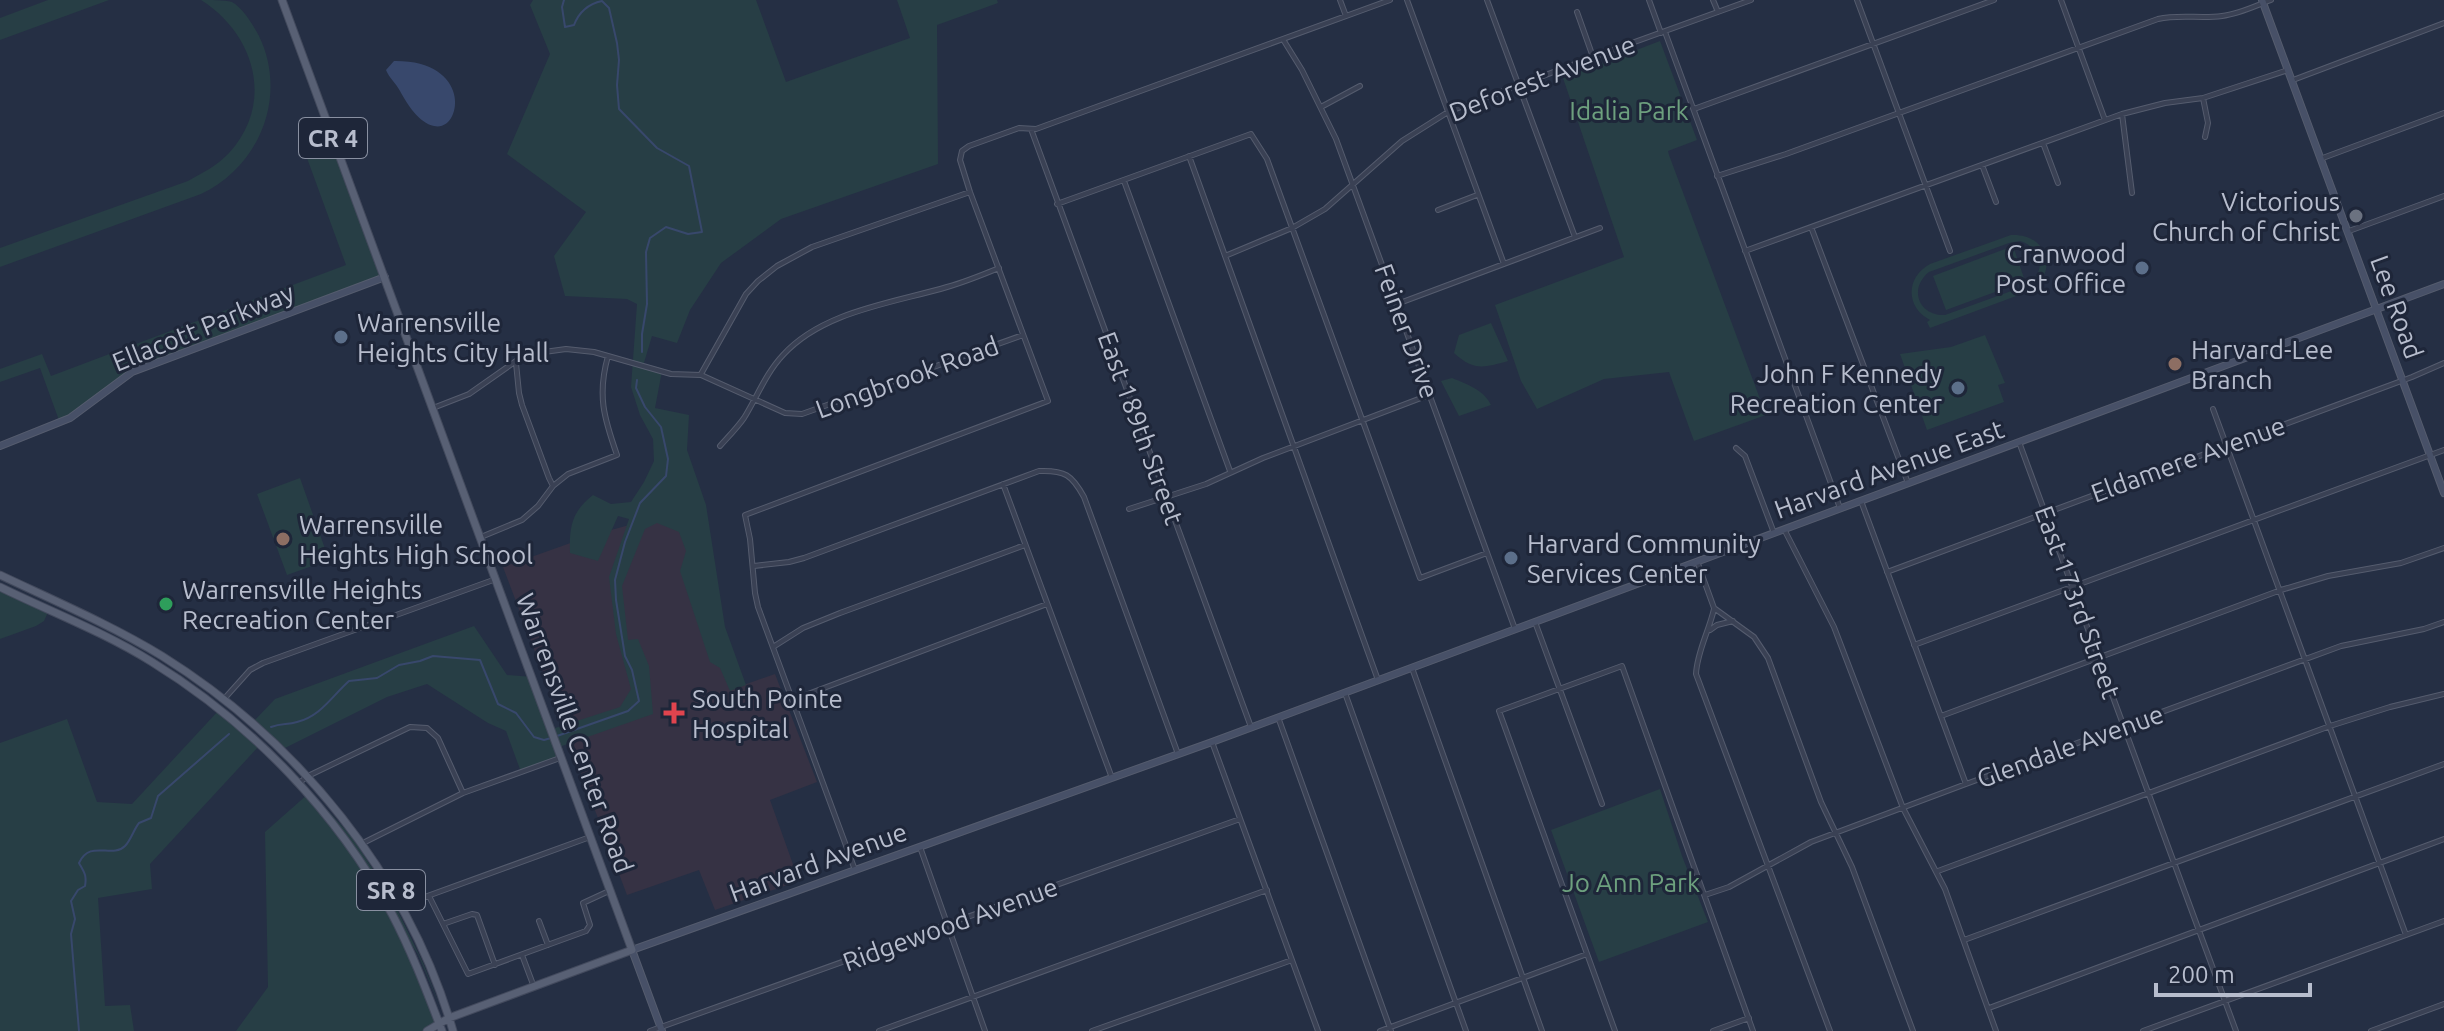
<svg xmlns="http://www.w3.org/2000/svg" width="2444" height="1031" viewBox="0 0 2444 1031" font-family="Ubuntu,sans-serif">
	<style>
		.medical { fill: #363244 }
		.green { fill: #273e45; fill-rule: evenodd }
		.water { fill: #38486c }
		.lines { fill: none; stroke-linecap: round; stroke-linejoin: round }
		.stream { stroke: #38486c; stroke-width: 2 }
		.street-casing { stroke: #555c6e; stroke-width: 6 }
		.secondary-casing { stroke: #555c6e; stroke-width: 8 }
		.primary-casing { stroke: #434a5d; stroke-width: 9 }
		.street { stroke: #3a4154; stroke-width: 4 }
		.secondary { stroke: #475067; stroke-width: 6 }
		.primary { stroke: #586074; stroke-width: 7 }
		.worship-dot { fill: #6b7280; stroke: #1e2639; stroke-width: 3 }
		.service-dot { fill: #5c6f8a; stroke: #1e2639; stroke-width: 3 }
		.education-dot { fill: #8d6e63; stroke: #1e2639; stroke-width: 3 }
		.leisure-dot { fill: #2e9e5b; stroke: #1e2639; stroke-width: 3 }
		.health-dot { fill: #e0444e; stroke: #1e2639; stroke-width: 3 }
		.labels { text-anchor: middle; dominant-baseline: central; stroke-width: 6; stroke-linejoin: round; paint-order: stroke }
		.shield { fill: #1e2639; stroke: #8990a1; stroke-width: 2 }
		.shield-label { font-size: 24px; font-weight: bold; fill: #b7bdcd }
		.street-label { font-size: 26px; fill: #b7bdcd; stroke: #1e2639 }
		.park-label { font-size: 26px; fill: #6da07e; stroke: #1e2639 }
		.poi-label { font-size: 26px; fill: #b7bdcd; stroke: #1e2639; text-anchor: start }
	</style>
	<rect width="100%" height="100%" fill="#252f44"/>
	<path class="medical" d="M 691,508 L 738,687 L 775,674 L 817,782 L 770,800 L 799,881 L 715,910 L 699,870 L 627,895 L 503,567 L 593,535 Z"/>
	<path class="green" d="M 48,0 L 109,0 L 0,40 L 0,18 Z
		M 201,0 C 210,0 224,0 232,2 C 243,8 253,25 259,36 C 288,96 260,166 201,194 L 0,267 L 0,248 L 188,181 C 202,173 217,166 229,153 C 275,103 255,34 201,0 Z
		M 533,0 L 756,0 L 786,82 L 910,38 L 897,0 L 997,0 L 998,3 L 937,25 L 938,164 L 781,219 L 721,263 L 690,310 L 677,343 L 652,336 L 643,366 L 662,371 L 655,408 L 689,415 L 687,450 L 706,505 L 725,627 L 746,685 L 730,691 L 720,668 L 710,662 L 680,571 L 686,551 L 679,532 L 657,523 L 645,529 L 622,586 L 628,640 L 638,639 L 649,666 L 653,714 L 559,747 L 562,757 L 521,772 L 506,731 L 488,723 L 427,684 L 387,697 L 281,750 L 252,723 L 275,699 L 474,626 L 507,675 L 533,677 L 552,729 L 620,707 L 631,689 L 616,634 L 609,577 L 629,519 L 618,516 L 598,561 L 570,553 C 569,527 572,511 593,495 L 611,504 L 631,502 L 644,482 L 654,461 L 653,439 L 640,415 L 631,387 L 637,304 L 627,299 L 565,296 L 554,256 L 586,212 L 507,154 L 550,54 L 530,5 Z
		M 1660,41 L 1697,140 L 1668,151 L 1669,155 L 1766,415 L 1694,441 L 1669,372 L 1604,379 L 1537,409 L 1521,381 L 1495,305 L 1624,257 L 1563,78 Z
		M 337,147 L 385,277 L 132,372 L 60,423 L 40,368 L 0,382 L 0,369 L 42,354 L 51,376 L 346,265 L 307,158 Z
		M 2011,235 C 2049,233 2060,275 2027,292 L 1930,328 L 1927,322 L 1930,320 C 1905,307 1906,277 1930,264 ZM 2020,241 C 2042,248 2047,270 2028,285 L 1945,315 C 1919,316 1908,289 1929,272 L 2009,243 Z
		M 2013,246 L 2025,281 L 1946,310 L 1933,276 Z
		M 1491,323 L 1508,361 C 1483,368 1474,371 1454,353 L 1459,335 Z
		M 1985,335 L 2005,383 L 1998,385 L 2004,402 L 1927,430 L 1900,354 L 1951,347 Z
		M 1452,378 C 1467,384 1484,390 1491,405 L 1459,416 L 1441,381 Z
		M 300,478 L 329,560 L 287,575 L 257,494 Z
		M 0,587 L 49,610 L 44,621 L 36,626 L 0,639 Z
		M 219,710 L 260,745 L 150,864 L 152,889 L 98,898 L 105,1006 L 130,1005 L 134,1031 L 0,1031 L 0,743 L 67,719 L 97,802 L 132,804 Z
		M 1660,789 L 1682,856 L 1708,922 L 1599,962 L 1551,830 Z
		M 310,791 L 352,837 L 392,899 L 423,963 L 441,1009 L 418,954 Z
		M 308,794 L 326,816 L 392,914 L 439,1023 L 427,1031 L 236,1031 L 268,987 L 265,832 Z"/>
	<path class="water" d="M 394,61 C 474,60 462,133 434,126 C 419,123 407,104 400,91 C 396,83 389,78 386,70 Z"/>
	<g class="lines">
		<path class="stream" d="M 564,0 L 562,7 L 565,27 L 574,25 C 579,12 588,4 602,1 L 609,8 L 617,43 L 619,60 L 617,85 L 619,109 L 657,148 L 689,166 L 702,232 L 688,234 L 666,227 L 650,238 L 646,252 L 647,304 L 642,334 L 642,352
			M 271,727 C 282,723 287,725 297,722 C 321,716 332,696 349,681 L 377,678 L 399,665 L 420,661 L 433,656 L 480,660 L 498,704 L 516,713 L 534,737 L 544,740 L 551,738
			M 557,736 L 628,711 L 639,701 L 632,670 L 625,656 L 616,600 L 615,580 L 625,542 L 640,503 L 666,476 L 668,459 L 661,427 L 645,407 L 636,388 L 637,380
			M 79,1031 L 71,934 L 75,919 L 71,901 L 78,890 L 85,886 C 87,875 84,872 79,863 C 90,839 112,859 125,846 C 131,840 134,829 139,823 L 151,818 L 158,796 L 229,734"/>
		<g class="street-casing">
			<path id="street" d="M 1340,0 L 1346,16
				M 1407,0 L 1504,264
				M 1487,0 L 1575,237
				M 1649,0 L 1661,33
				M 1713,0 L 1718,12
				M 1857,0 L 1950,251
				M 2061,0 L 2105,120
				M 1577,12 L 1593,57
				M 1665,32 L 1840,508
				M 1284,41 L 1302,70 L 1336,139 L 1515,629
				M 2293,80 L 2444,23
				M 2203,98 L 2208,123 L 2205,137
				M 1321,107 L 1360,86
				M 1694,109 L 1994,0
				M 2122,114 L 2132,193
				M 1031,129 L 1251,727
				M 2043,143 L 2058,183
				M 1189,156 L 1378,680
				M 2320,159 L 2444,113
				M 1982,165 L 1996,202
				M 1717,176 L 1786,154 L 2158,19 C 2180,14 2200,19 2222,16 C 2239,14 2255,6 2271,0
				M 1124,181 L 1230,471
				M 1057,204 L 1251,134 L 1267,159 L 1420,578 L 1487,553
				M 1438,210 L 1477,195
				M 1811,227 L 1908,483
				M 2349,231 L 2444,196
				M 1745,251 L 2122,114 L 2165,103 L 2203,98 L 2288,70
				M 1225,256 L 1292,228 L 1325,209 L 1402,141 L 1448,112 L 1593,57 L 1751,0
				M 1397,304 L 1600,228
				M 516,363 L 519,393 L 522,405 L 549,478 L 553,486
				M 701,374 L 746,294 L 758,281 L 777,266 L 812,247 L 970,192
				M 433,408 L 469,394 L 516,361 L 537,353 L 566,349 L 594,352 L 671,374 L 701,375 L 785,413 L 802,414 L 1023,335
				M 2213,409 L 2406,935
				M 2019,442 L 2236,1031
				M 720,446 C 728,437 737,428 744,418 C 757,397 766,373 783,355 C 823,311 893,303 947,287 C 965,282 982,275 999,268
				M 1736,448 L 1745,456 L 1774,533
				M 1003,484 L 1112,778
				M 1861,501 L 1966,784
				M 1129,509 L 1206,484 L 1263,458 L 1429,395
				M 1784,529 L 1834,627 L 1903,808 L 1945,889 L 1996,1031
				M 481,537 L 522,520 L 538,506 L 553,486 L 568,474 L 617,455 C 604,418 597,395 608,356
				M 1697,561 L 1714,608 L 1754,637 L 1768,658 L 1821,802 L 1852,867 L 1913,1031
				M 754,566 L 789,562 L 804,558 L 1039,471 C 1065,470 1072,475 1084,497 L 1178,754
				M 1887,572 L 2412,377 L 2444,363
				M 1714,609 C 1709,631 1697,652 1696,674 L 1830,1031
				M 1535,622 L 1602,804
				M 1710,630 L 1717,625 L 1733,621
				M 1914,645 L 2444,450
				M 773,647 L 803,628 L 840,613 L 1025,545
				M 1412,668 L 1542,1031
				M 1345,693 L 1466,1031
				M 224,699 L 250,670 L 263,663 L 496,579
				M 792,700 L 1047,604
				M 1941,716 L 2281,590 L 2328,576 L 2401,563 L 2444,548
				M 1278,717 L 1391,1031
				M 1212,742 L 1318,1031
				M 299,783 L 308,776 L 410,727 L 427,728 L 438,738 L 463,793
				M 361,844 L 463,793 L 560,758
				M 920,847 L 985,1031
				M 855,870 L 758,607 L 755,593 L 750,539 L 745,515 L 1048,401 L 970,192 L 960,160 L 962,151 L 969,146 L 1019,128 L 1036,129 L 1390,0
				M 1938,871 L 2330,726 L 2390,707 L 2444,694
				M 1705,895 L 1729,887 L 1811,842 L 1966,784 L 2341,646 L 2424,629 L 2444,622
				M 429,896 L 468,974 L 586,931 L 590,925 L 583,903 L 609,891
				M 400,906 L 590,837
				M 539,921 L 548,945
				M 443,924 L 472,914 L 477,915 L 495,965
				M 1964,940 L 2444,764
				M 522,955 L 534,987
				M 1989,1008 L 2444,839
				M 650,1031 L 1240,819
				M 879,1031 L 1267,890
				M 1092,1031 L 1292,960
				M 1380,1031 L 1587,954
				M 1615,1031 L 1499,711 L 1622,666 L 1753,1031
				M 1713,1031 L 1749,1018
				M 2143,1031 L 2444,921
				M 2371,1031 L 2444,1004"/>
		</g>
		<g class="secondary-casing">
			<path id="secondary" d="M 2262,0 L 2444,493
				M 0,446 L 70,418 L 132,372 L 385,277
				M 662,1031 L 632,950 L 1212,742 L 2444,284"/>
		</g>
		<g class="primary-casing">
			<path id="primary" d="M 282,0 L 632,950 L 449,1018 L 427,1031
				M 0,575 C 55,601 111,625 162,656 C 298,741 408,876 453,1031
				M 0,587 C 51,612 104,632 152,662 C 251,723 337,812 392,914 C 412,952 427,992 442,1031"/>
		</g>
		<use href="#street" class="street"/>
		<use href="#secondary" class="secondary"/>
		<use href="#primary" class="primary"/>
	</g>
	<circle class="worship-dot" cx="2356" cy="216" r="8"/>
	<g class="service-dot">
		<circle cx="2142" cy="268" r="8"/>
		<circle cx="341" cy="337" r="8"/>
		<circle cx="1958" cy="388" r="8"/>
		<circle cx="1511" cy="558" r="8"/>
	</g>
	<g class="education-dot">
		<circle cx="2175" cy="364" r="8"/>
		<circle cx="283" cy="539" r="8"/>
	</g>
	<circle class="leisure-dot" cx="166" cy="604" r="8"/>
	<path class="health-dot" d="M670 701h8v8h8v8h-8v8h-8v-8h-8v-8h8z"/>
	<g class="labels">
		<g class="shield">
			<rect x="299" y="118" width="68" height="40" rx="6"/>
			<rect x="357" y="870" width="68" height="40" rx="6"/>
		</g>
		<g class="shield-label">
			<text x="333" y="138">CR 4</text>
			<text x="391" y="890">SR 8</text>
		</g>
		<g class="street-label">
			<text transform="translate(1542 78) rotate(-21)">Deforest Avenue</text>
			<text transform="translate(2397 307) rotate(70)">Lee Road</text>
			<text transform="translate(203 327) rotate(-22)">Ellacott Parkway</text>
			<text transform="translate(1407 331) rotate(70)">Feiner Drive</text>
			<text transform="translate(907 377) rotate(-20)">Longbrook Road</text>
			<text transform="translate(1141 428) rotate(70)">East 189th Street</text>
			<text transform="translate(2188 459) rotate(-20)">Eldamere Avenue</text>
			<text transform="translate(1889 469) rotate(-20)">Harvard Avenue East</text>
			<text transform="translate(2078 602) rotate(70)">East 173rd Street</text>
			<text transform="translate(575 733) rotate(70)">Warrensville Center Road</text>
			<text transform="translate(2070 746) rotate(-20)">Glendale Avenue</text>
			<text transform="translate(818 862) rotate(-20)">Harvard Avenue</text>
			<text transform="translate(950 924) rotate(-20)">Ridgewood Avenue</text>
		</g>
		<g class="park-label">
			<text x="1629" y="110">Idalia Park</text>
			<text x="1631" y="882">Jo Ann Park</text>
		</g>
		<g class="poi-label">
			<text x="2340" y="201" text-anchor="end">Victorious<tspan x="2340" dy="30">Church of Christ</tspan></text>
			<text x="2126" y="253" text-anchor="end">Cranwood<tspan x="2126" dy="30">Post Office</tspan></text>
			<text x="357" y="322">Warrensville<tspan x="357" dy="30">Heights City Hall</tspan></text>
			<text x="2191" y="349">Harvard-Lee<tspan x="2191" dy="30">Branch</tspan></text>
			<text x="1942" y="373" text-anchor="end">John F Kennedy<tspan x="1942" dy="30">Recreation Center</tspan></text>
			<text x="299" y="524">Warrensville<tspan x="299" dy="30">Heights High School</tspan></text>
			<text x="1527" y="543">Harvard Community<tspan x="1527" dy="30">Services Center</tspan></text>
			<text x="182" y="589">Warrensville Heights<tspan x="182" dy="30">Recreation Center</tspan></text>
			<text x="692" y="698">South Pointe<tspan x="692" dy="30">Hospital</tspan></text>
		</g>
	</g>
	<path d="M2156 983v12h154v-12" fill="none" stroke="#b7bdcd" stroke-width="4"/>
	<text x="2168" y="983" font-size="24" fill="#b7bdcd" stroke="#1e2639" stroke-width="6" paint-order="stroke">200 m</text>
</svg>
